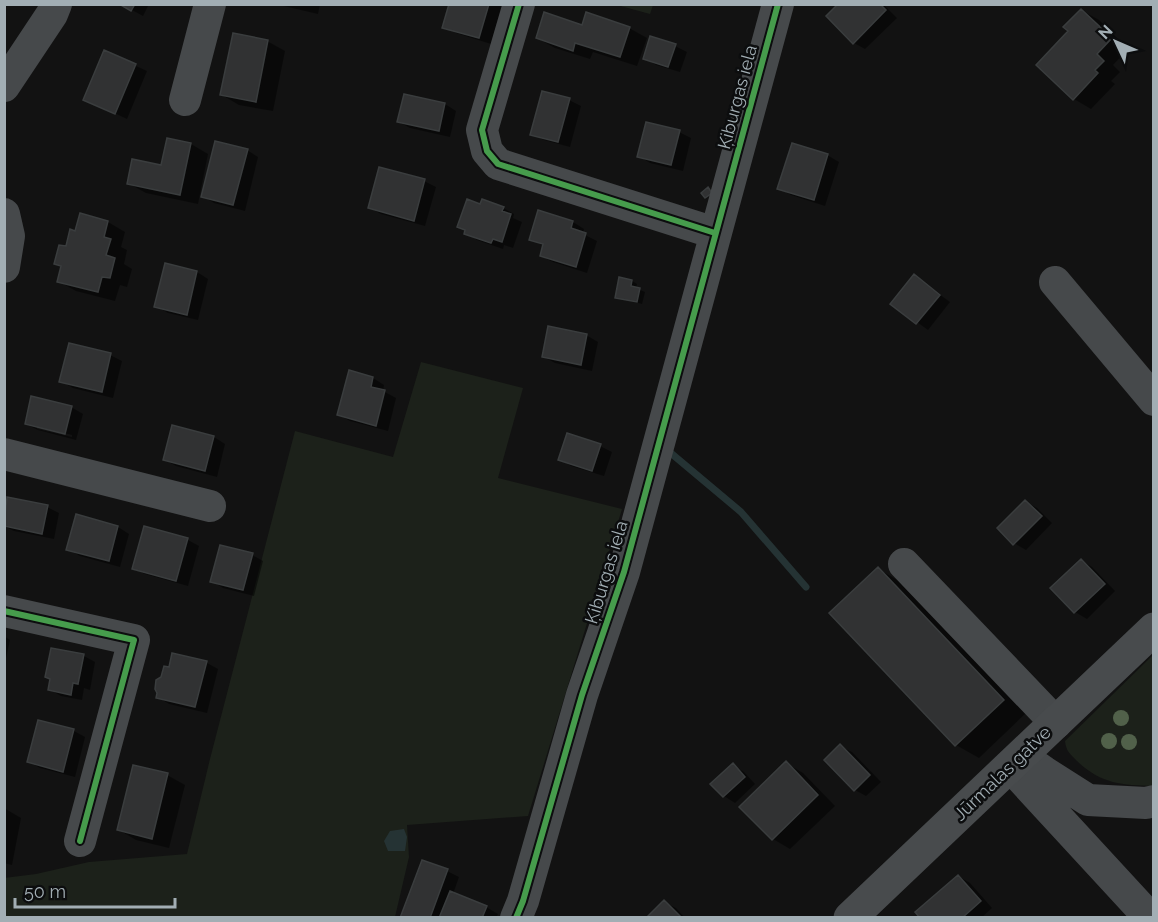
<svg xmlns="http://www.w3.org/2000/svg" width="1158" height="922" viewBox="0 0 1158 922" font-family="Raleway,sans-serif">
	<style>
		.green { fill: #1c211a }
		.water { fill: #253334 }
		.shadow { fill: #0007; fill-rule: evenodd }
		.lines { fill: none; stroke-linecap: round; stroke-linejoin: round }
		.stream { stroke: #253334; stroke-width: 7 }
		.building { fill: #313233; stroke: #3a3d3e; stroke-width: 1.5 }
		.minor { stroke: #46494b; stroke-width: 32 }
		.major { stroke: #484b4d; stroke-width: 33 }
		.cycleway-casing { stroke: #0c0d0e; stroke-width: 10 }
		.cycleway { stroke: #469c4c; stroke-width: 6 }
		.tree { fill: #51614a }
		.labels { text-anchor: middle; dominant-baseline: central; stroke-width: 5; stroke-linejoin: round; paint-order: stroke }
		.street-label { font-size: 18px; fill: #a2aeb4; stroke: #0c0d0e }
	</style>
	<rect width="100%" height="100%" fill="#121212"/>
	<path class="green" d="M 617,5 L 653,4 L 653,5 L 650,14 Z
		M 421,362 L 523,388 L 498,478 L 622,509 L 528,816 L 407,825 L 409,857 L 395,917 L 5,917 L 4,878 L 36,874 L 89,862 L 187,854 L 210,759 L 295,431 L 393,457 Z
		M 1153,655 L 1153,786 C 1122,785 1101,784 1077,761 C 1070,754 1066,751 1065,741 Z"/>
	<path class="water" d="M 404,829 L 407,837 L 405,851 L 388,851 L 384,841 L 390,831 Z"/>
	<path class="shadow" d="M 121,4 L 149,4 L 143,16 Z
		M 275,4 L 320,4 L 318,14 Z
		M 451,4 L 502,4 L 491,44 L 456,33 L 444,27 Z
		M 840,4 L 883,4 L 897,18 L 865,49 L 854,43 Z
		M 1081,10 L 1099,20 L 1128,49 L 1113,65 L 1120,72 L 1111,81 L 1115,84 L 1091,109 L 1074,99 L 1070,31 Z
		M 582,26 L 629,28 L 647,38 L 637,66 L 593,52 L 590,59 L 555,48 L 537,38 Z
		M 267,41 L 285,51 L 273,111 L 239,105 L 222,95 Z
		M 675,46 L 687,52 L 680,72 L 656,65 L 645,58 Z
		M 105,52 L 147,71 L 127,119 L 85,99 Z
		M 569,100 L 581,106 L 570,147 L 544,140 L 532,134 Z
		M 445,104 L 456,111 L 450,137 L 410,128 L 399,122 Z
		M 679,132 L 691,138 L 683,171 L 650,163 L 639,156 Z
		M 168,139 L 191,144 L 208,154 L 198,204 L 146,193 L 128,183 L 162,167 Z
		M 247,150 L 258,157 L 245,211 L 214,203 L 203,196 Z
		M 827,155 L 839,162 L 825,206 L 791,195 L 779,188 Z
		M 424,181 L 436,187 L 425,226 L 381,214 L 370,208 Z
		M 481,206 L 503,208 L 514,214 L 513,218 L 522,222 L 513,248 L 504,245 L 503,249 L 477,240 L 459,227 Z
		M 539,212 L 573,222 L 584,229 L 583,234 L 597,241 L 587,273 L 553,262 L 541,256 L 544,246 L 531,239 Z
		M 81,215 L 108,222 L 125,232 L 121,247 L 127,250 L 124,264 L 132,269 L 127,287 L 120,285 L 115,301 L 76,291 L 58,281 L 62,267 L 56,264 L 76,233 Z
		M 166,265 L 197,272 L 208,279 L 198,320 L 168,313 L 156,306 Z
		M 914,276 L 950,302 L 928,330 L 892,304 Z
		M 620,278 L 632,281 L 637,284 L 636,288 L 645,292 L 642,304 L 616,297 Z
		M 586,335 L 598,342 L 592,371 L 555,363 L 544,357 Z
		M 110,355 L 122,361 L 113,398 L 73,388 L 61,381 Z
		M 350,372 L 373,378 L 384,385 L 383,391 L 396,398 L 388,431 L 350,421 L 339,415 Z
		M 71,407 L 83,414 L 76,440 L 38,430 L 26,424 ZM 37,426 L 72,435 L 72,437 L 37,429 Z
		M 173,427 L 214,437 L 225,444 L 217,477 L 176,466 L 165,460 Z
		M 568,435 L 600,446 L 612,452 L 604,476 L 571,466 L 560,459 Z
		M 8,499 L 47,507 L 59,513 L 54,539 L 14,531 L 4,526 Z
		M 1026,502 L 1037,508 L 1052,523 L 1026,550 L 1014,543 Z
		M 77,516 L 118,527 L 129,534 L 120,567 L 80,556 L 68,549 Z
		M 145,528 L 188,540 L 199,546 L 188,586 L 145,574 L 133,568 Z
		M 252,555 L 263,561 L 254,596 L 223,588 L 212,581 Z
		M 1081,560 L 1092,567 L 1115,591 L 1087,619 L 1075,612 L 1052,588 Z
		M 878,569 L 901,582 L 1026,713 L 979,758 L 956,745 Z
		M 4,636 L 10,640 L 4,667 Z
		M 173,655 L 207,663 L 218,669 L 207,713 L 169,704 L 158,697 L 170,669 Z
		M 84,656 L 95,662 L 90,690 L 84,688 L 82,700 L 61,696 L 49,689 Z
		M 39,722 L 74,731 L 85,737 L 75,777 L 40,768 L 29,762 Z
		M 840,746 L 852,752 L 881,782 L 866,796 L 855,790 Z
		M 786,763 L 803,773 L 835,806 L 790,849 L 773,839 Z
		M 733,765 L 744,772 L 755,784 L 735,803 L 724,796 Z
		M 167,775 L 185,785 L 169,848 L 136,840 L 119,830 Z
		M 4,808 L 21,818 L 12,865 L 4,863 Z
		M 447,871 L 459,877 L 453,894 L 486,907 L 498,914 L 496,918 L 403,918 Z
		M 958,876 L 970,883 L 992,908 L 981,918 L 922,918 Z
		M 664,902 L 676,908 L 685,918 L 649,918 Z"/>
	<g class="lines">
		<path class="stream" d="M 666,449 L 741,512 L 806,587"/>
	</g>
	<path class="building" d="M 119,4 L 135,4 L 131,11 Z
		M 449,4 L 489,4 L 479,38 L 442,28 Z
		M 838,4 L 880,4 L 886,10 L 853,44 L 826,16 Z
		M 1081,9 L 1112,38 L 1097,54 L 1104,61 L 1095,70 L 1098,73 L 1073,100 L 1036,65 L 1068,31 L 1063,27 Z
		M 544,12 L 582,25 L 586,12 L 630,27 L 620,57 L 575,43 L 573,51 L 536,38 Z
		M 233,33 L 268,40 L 256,102 L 220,95 Z
		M 650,36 L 676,44 L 668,67 L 643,59 Z
		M 104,50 L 136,64 L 115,114 L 83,100 Z
		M 542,91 L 570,98 L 558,142 L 530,135 Z
		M 404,94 L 445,103 L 439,131 L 397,122 Z
		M 646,122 L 680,130 L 671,165 L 637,157 Z
		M 167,138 L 191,143 L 180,195 L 127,184 L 132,159 L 161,165 Z
		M 215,141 L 248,149 L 233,205 L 201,197 Z
		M 792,143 L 828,154 L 814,200 L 777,189 Z
		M 379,167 L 425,179 L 414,221 L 368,208 Z
		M 708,187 L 712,193 L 705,198 L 701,193 Z
		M 467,199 L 480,204 L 482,199 L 504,207 L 502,211 L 511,214 L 502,242 L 493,239 L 491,243 L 464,234 L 465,230 L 457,227 Z
		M 538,210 L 573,221 L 571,228 L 586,233 L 576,267 L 540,256 L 543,244 L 529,240 Z
		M 80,213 L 108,221 L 104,237 L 111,239 L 106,255 L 115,258 L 110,278 L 102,277 L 98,292 L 57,282 L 61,266 L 54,264 L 59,245 L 66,246 L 70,229 L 75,231 Z
		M 165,263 L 197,271 L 187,315 L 154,307 Z
		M 914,274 L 940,295 L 916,324 L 890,304 Z
		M 619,277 L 632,280 L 631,286 L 640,288 L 637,302 L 615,298 Z
		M 548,326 L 587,334 L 581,365 L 542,357 Z
		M 69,343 L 111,353 L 102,392 L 59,382 Z
		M 349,370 L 373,377 L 371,387 L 385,390 L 376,426 L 337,415 Z
		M 31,396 L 72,406 L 65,434 L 25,424 Z
		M 172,425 L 214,436 L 205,471 L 163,460 Z
		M 567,433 L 601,444 L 592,471 L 558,460 Z
		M 7,497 L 48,505 L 42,534 L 4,526 Z
		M 1025,500 L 1042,516 L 1013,545 L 997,528 Z
		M 76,514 L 118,526 L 109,561 L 66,550 Z
		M 144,526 L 188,538 L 176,581 L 132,569 Z
		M 220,545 L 253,553 L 243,590 L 210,582 Z
		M 1081,559 L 1105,584 L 1074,613 L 1050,588 Z
		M 878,567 L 1004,700 L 955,746 L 829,613 Z
		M 51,648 L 84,654 L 78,684 L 73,683 L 71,695 L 48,690 L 50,679 L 45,677 Z
		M 172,653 L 207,661 L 195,707 L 156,698 L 157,693 L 155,689 L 156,680 L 161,677 L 164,666 L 169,667 Z
		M 38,720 L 74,729 L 63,772 L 27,762 Z
		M 840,744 L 870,775 L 854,791 L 824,760 Z
		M 786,761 L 818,795 L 772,840 L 739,807 Z
		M 733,763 L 745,777 L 723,797 L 710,784 Z
		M 133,765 L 168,773 L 152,839 L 117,830 Z
		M 422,860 L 448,869 L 430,918 L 400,918 Z
		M 958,875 L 981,901 L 962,918 L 920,918 L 915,912 Z
		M 450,891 L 487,906 L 482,918 L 439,918 Z
		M 664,900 L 682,918 L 646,918 Z"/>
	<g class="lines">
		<path class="minor" d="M 519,4 L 482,130 L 487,151 L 498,164 L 715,233
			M 4,86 L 52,14 L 56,4
			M 185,100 L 210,4
			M 4,214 L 9,236 L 4,267
			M 1055,282 L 1154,400
			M 4,454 L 210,506
			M 904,564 L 1056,723
			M 4,611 L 134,640 L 80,841
			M 1021,756 L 1044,772 L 1088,800 L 1146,803 L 1154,801
			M 1010,766 L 1150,918
			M 516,918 L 523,901 L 582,695 L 624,572 L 778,4"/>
		<path class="major" d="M 850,918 L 1154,629"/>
		<g class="cycleway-casing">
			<path id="cycleway" d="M 519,4 L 482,130 L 487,151 L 498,164 L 715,233
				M 4,611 L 134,640 L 80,841
				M 516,918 L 523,901 L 582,695 L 624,572 L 778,4"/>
		</g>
		<use href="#cycleway" class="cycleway"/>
	</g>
	<g class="tree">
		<circle cx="1121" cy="718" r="8"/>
		<circle cx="1109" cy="741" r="8"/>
		<circle cx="1129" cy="742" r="8"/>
	</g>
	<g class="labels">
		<g class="street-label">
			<text transform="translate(737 97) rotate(-75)">Ķiburgas iela</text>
			<text transform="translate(606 572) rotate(-73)">Ķiburgas iela</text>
			<text transform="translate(1002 773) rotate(-44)">Jūrmalas gatve</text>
		</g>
	</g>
	<rect width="1158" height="922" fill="none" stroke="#a2aeb4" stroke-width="12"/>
	<g transform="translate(1116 42) rotate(314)" stroke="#0c0d0e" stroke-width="4.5" paint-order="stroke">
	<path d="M0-4.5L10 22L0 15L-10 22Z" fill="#a2aeb4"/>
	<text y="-9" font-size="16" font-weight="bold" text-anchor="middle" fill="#a2aeb4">N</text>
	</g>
	<path d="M15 898v9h160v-9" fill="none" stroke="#a2aeb4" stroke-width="3"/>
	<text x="24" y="898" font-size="18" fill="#a2aeb4" stroke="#0c0d0e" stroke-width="4.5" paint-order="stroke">50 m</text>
</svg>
